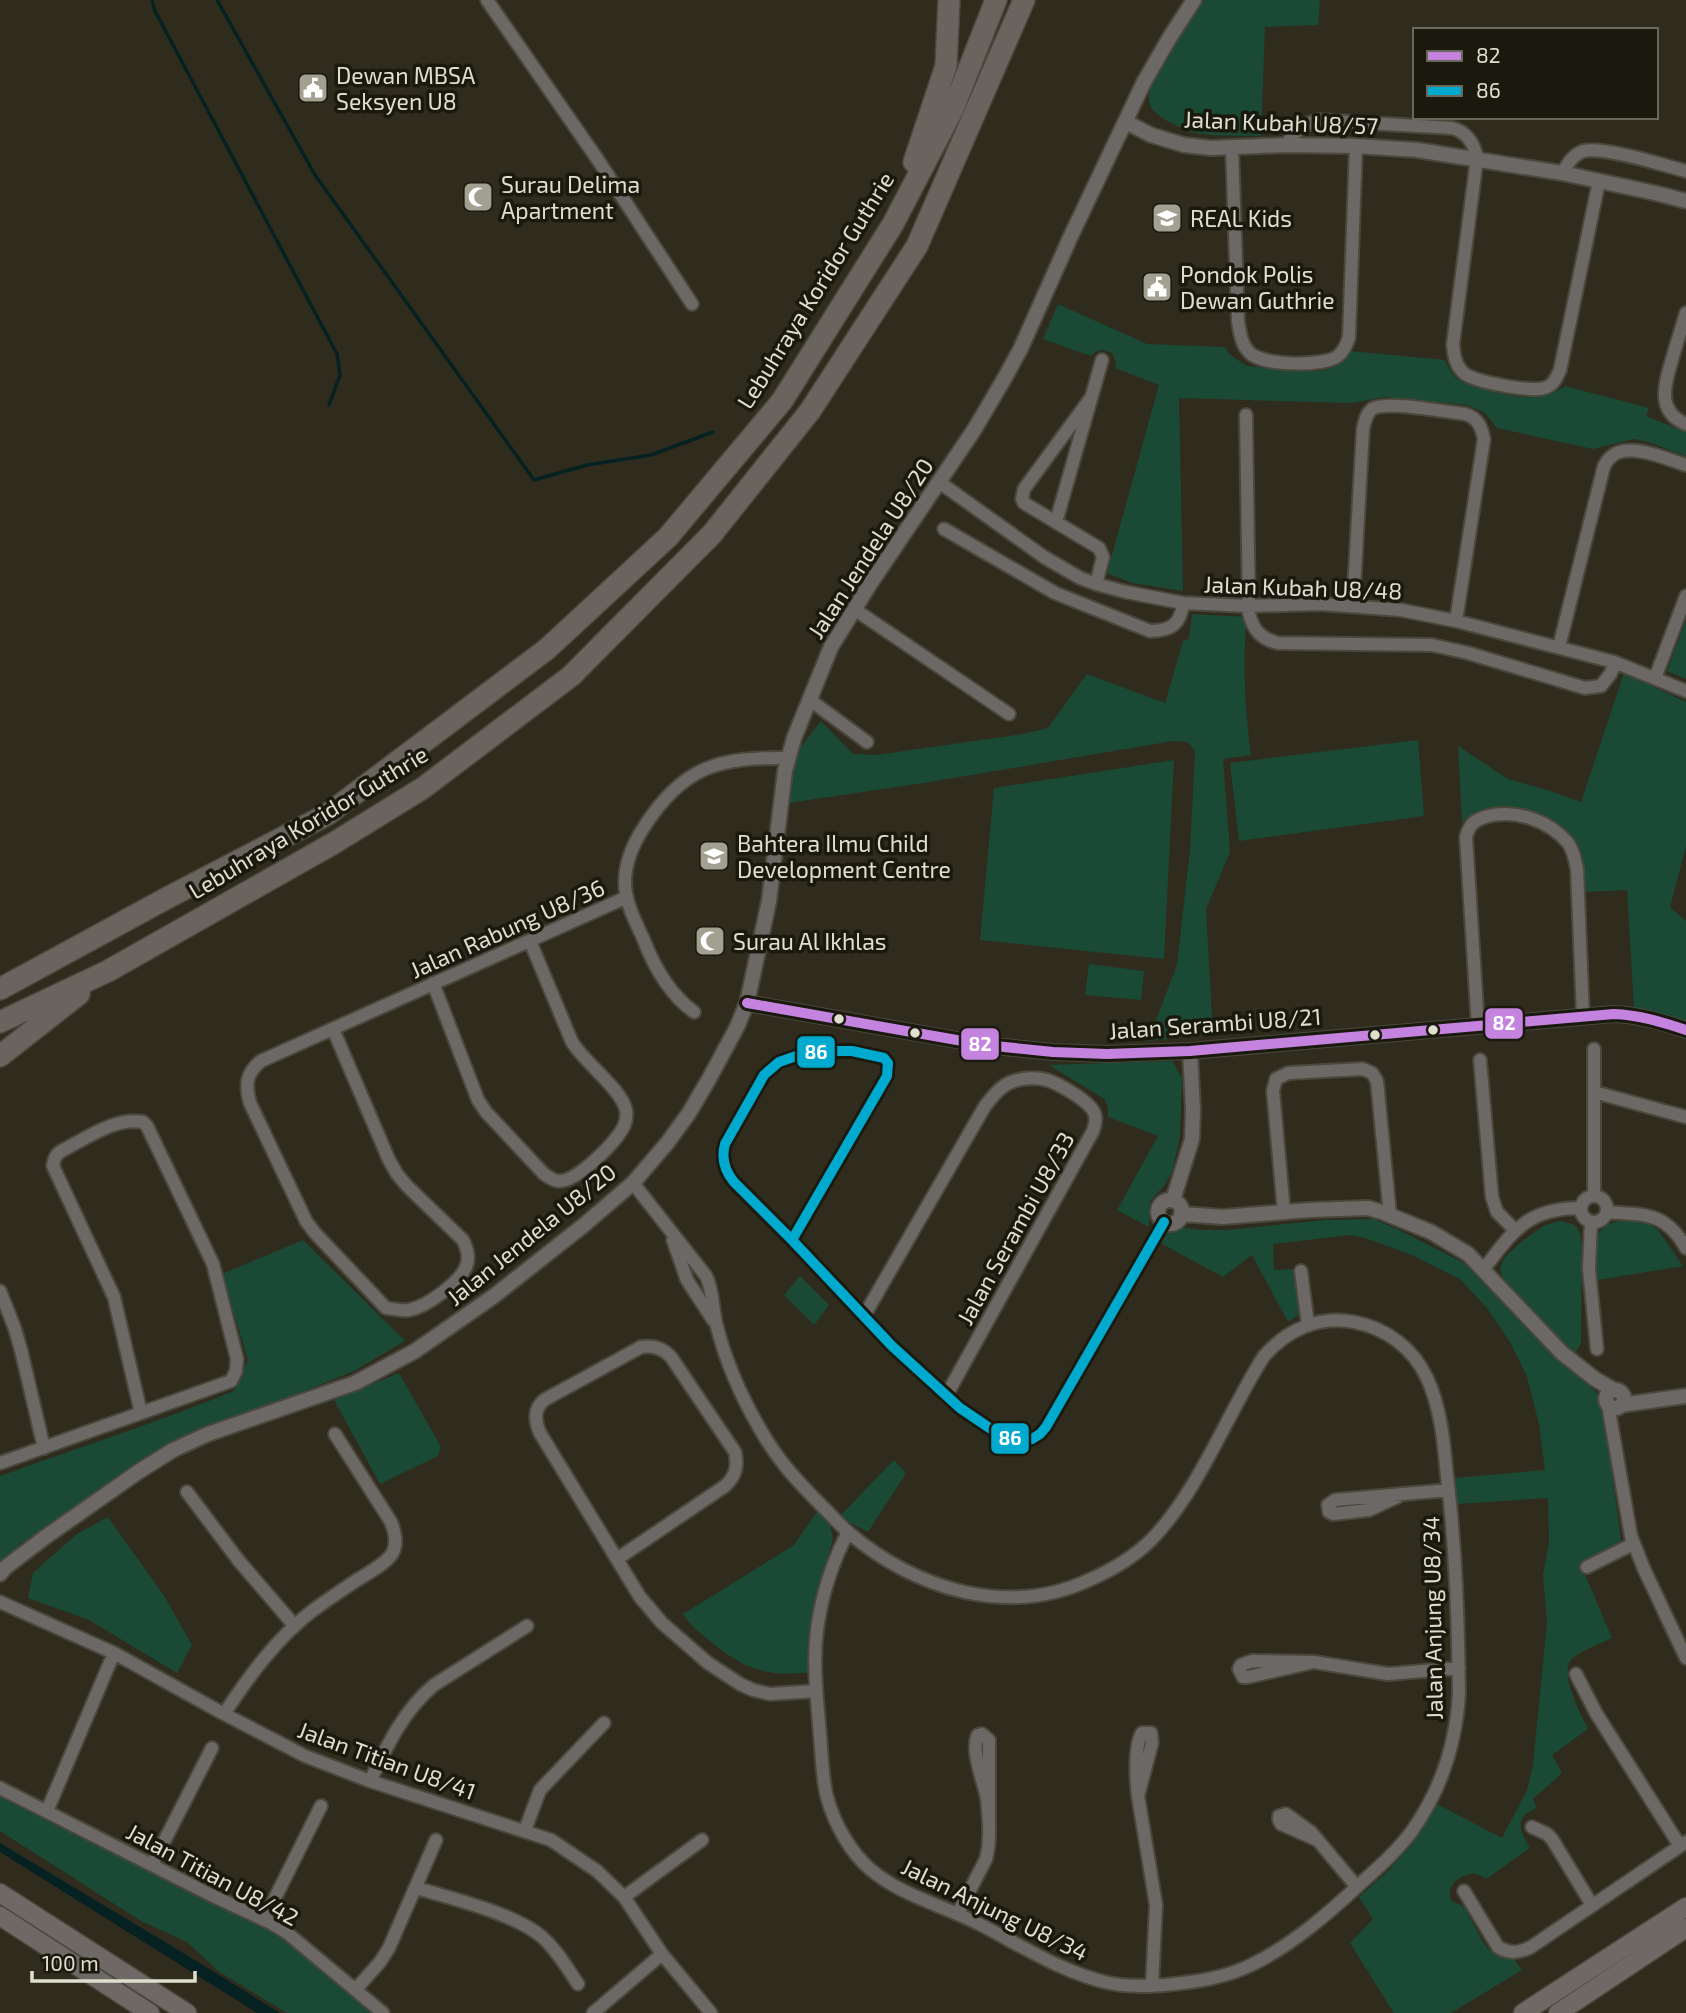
<svg xmlns="http://www.w3.org/2000/svg" width="1686" height="2013" viewBox="0 0 1686 2013" font-family="'Exo 2',sans-serif">
	<style>
		.green { fill: #1a4935 }
		.water { fill: #062121 }
		.lines { fill: none; stroke-linecap: round; stroke-linejoin: round }
		.stream { stroke: #062121; stroke-width: 3.5 }
		.minor-casing { stroke: #4a483c; stroke-width: 16 }
		.tertiary-casing { stroke: #4a483c; stroke-width: 18 }
		.secondary-casing { stroke: #4a483c; stroke-width: 21 }
		.motorway-casing { stroke: #4a483c; stroke-width: 24 }
		.minor { stroke: #6b6865; stroke-width: 12 }
		.tertiary { stroke: #6b6865; stroke-width: 14 }
		.secondary { stroke: #6f6965; stroke-width: 18 }
		.motorway { stroke: #69645e; stroke-width: 21 }
		.bus-1-casing { stroke: #1a190e; stroke-width: 16 }
		.bus-2-casing { stroke: #1a190e; stroke-width: 16 }
		.bus-1 { stroke: #c483df; stroke-width: 10 }
		.bus-2 { stroke: #00a9ce; stroke-width: 10 }
		.bus-dot { fill: #e0decf; stroke: #1a190e; stroke-width: 2.5 }
		.labels { text-anchor: middle; dominant-baseline: central; stroke-width: 7; stroke-linejoin: round; paint-order: stroke }
		.poi-label { font-size: 23px; fill: #e0decf; stroke: #1a190e; text-anchor: start }
		.street-label { font-size: 23px; fill: #e0decf; stroke: #1a190e }
		.line-badge { stroke: #1a190e; stroke-width: 2.5 }
		.badge-label { font-size: 19px; text-anchor: middle; font-weight: bold; fill: #fff }
	</style>
	<rect width="100%" height="100%" fill="#2f2c1e"/>
	<path class="green" d="M 1202,0 L 1320,0 L 1318,25 L 1265,27 L 1261,136 C 1240,135 1216,137 1196,133 C 1184,130 1154,117 1150,105 C 1142,81 1186,19 1202,0 Z
		M 1058,304 L 1147,344 L 1225,347 L 1229,354 L 1247,366 L 1303,371 L 1318,371 L 1329,369 L 1342,362 L 1350,351 L 1445,360 C 1448,367 1451,373 1456,378 C 1465,385 1476,387 1487,390 C 1514,397 1540,404 1565,386 L 1649,408 L 1646,416 L 1686,432 L 1686,456 L 1648,442 L 1634,439 L 1593,449 L 1497,428 L 1484,412 L 1467,405 L 1385,397 L 1352,403 L 1179,398 L 1183,591 L 1132,583 L 1107,573 L 1159,385 L 1115,368 L 1116,362 L 1112,353 C 1103,349 1098,349 1091,356 L 1043,339 Z
		M 1192,614 L 1247,617 C 1242,664 1245,709 1251,755 L 1223,759 L 1230,852 L 1206,909 L 1213,1034 L 1148,1041 L 1177,965 L 1190,850 L 1195,751 L 1188,742 L 1173,741 L 924,783 L 788,803 L 793,767 L 799,749 L 821,721 L 853,754 L 876,755 L 1023,734 L 1048,728 L 1087,674 L 1165,703 L 1183,641 L 1189,639 Z
		M 1686,620 L 1686,679 L 1667,671 Z
		M 1624,673 L 1686,702 L 1686,846 L 1670,907 L 1686,921 L 1686,1024 L 1634,1010 L 1627,890 L 1586,892 C 1584,879 1584,863 1580,849 C 1572,824 1516,804 1492,808 C 1482,810 1471,818 1462,822 L 1458,746 L 1508,779 L 1544,789 L 1581,802 Z
		M 1418,740 L 1424,816 L 1239,841 L 1230,763 Z
		M 1174,760 L 1164,959 L 980,940 L 994,788 Z
		M 1089,964 L 1144,971 L 1141,1000 L 1085,995 Z
		M 1172,1061 L 1182,1078 L 1180,1137 L 1172,1172 L 1166,1183 L 1150,1202 L 1149,1227 L 1117,1210 L 1158,1136 L 1108,1117 L 1108,1107 L 1104,1099 L 1049,1065 Z
		M 1373,1219 L 1397,1229 L 1464,1263 L 1528,1330 L 1595,1391 L 1600,1398 L 1604,1411 L 1621,1540 L 1581,1565 L 1612,1638 C 1600,1644 1583,1650 1573,1658 C 1557,1671 1581,1714 1588,1729 L 1552,1755 L 1562,1773 L 1533,1799 L 1537,1808 C 1513,1817 1520,1831 1530,1848 L 1486,1879 C 1482,1876 1476,1873 1471,1874 C 1461,1875 1448,1884 1450,1895 C 1451,1905 1460,1902 1465,1908 C 1467,1911 1469,1914 1470,1918 C 1483,1940 1486,1958 1514,1959 L 1522,1970 L 1451,2013 L 1394,2013 L 1350,1943 L 1373,1919 L 1359,1897 L 1389,1870 L 1418,1836 L 1437,1804 L 1502,1838 L 1527,1790 L 1533,1765 L 1547,1622 L 1543,1575 L 1549,1542 L 1548,1498 L 1457,1504 L 1454,1478 L 1545,1470 L 1539,1424 L 1527,1377 L 1510,1342 L 1487,1308 L 1460,1279 L 1412,1255 L 1365,1238 L 1350,1235 L 1273,1244 L 1274,1270 L 1293,1269 L 1300,1314 L 1288,1322 L 1252,1255 L 1223,1277 L 1160,1243 L 1164,1233 L 1173,1228 L 1180,1227 L 1200,1230 L 1227,1230 L 1325,1220 Z
		M 1627,1220 L 1650,1224 L 1658,1230 L 1683,1266 L 1598,1280 C 1595,1248 1587,1224 1627,1220 Z
		M 1559,1221 C 1578,1224 1580,1227 1582,1246 L 1581,1342 L 1574,1356 L 1503,1280 L 1500,1269 L 1504,1258 L 1520,1243 L 1543,1226 Z
		M 303,1240 L 405,1341 L 354,1371 L 154,1452 L 118,1481 L 20,1544 L 0,1563 L 0,1476 C 78,1448 157,1422 234,1391 L 248,1360 L 222,1274 Z
		M 800,1276 L 829,1305 L 814,1325 L 784,1295 Z
		M 399,1373 L 441,1447 L 438,1456 L 380,1484 L 334,1400 Z
		M 894,1460 L 906,1473 L 868,1532 L 839,1517 Z
		M 817,1512 L 830,1524 L 833,1539 L 815,1602 L 810,1628 L 812,1672 C 766,1677 745,1670 710,1641 C 700,1633 690,1625 683,1614 L 794,1545 Z
		M 108,1517 L 163,1594 L 192,1645 L 177,1673 L 89,1620 L 28,1598 L 33,1573 L 77,1534 Z
		M 0,1792 L 270,1929 L 300,1949 L 375,2013 L 287,2013 L 218,1971 L 187,1942 L 141,1921 L 0,1831 Z"/>
	<path class="water" d="M 0,1843 L 190,1957 L 280,2013 L 257,2013 L 0,1852 Z"/>
	<g class="lines">
		<path class="stream" d="M 152,0 L 155,11 L 337,354 L 340,375 L 329,405
			M 217,0 L 315,175 L 534,480 L 587,465 L 651,455 L 713,432"/>
		<g class="minor-casing">
			<path id="minor" d="M 487,0 L 598,160 L 692,304
				M 1286,145 C 1294,132 1302,126 1317,120 L 1452,128 C 1467,132 1474,143 1477,158 L 1453,344 C 1454,355 1455,366 1465,374 C 1477,382 1535,394 1547,387 C 1554,384 1557,377 1560,370 L 1599,181
				M 1232,147 L 1238,321 C 1240,332 1241,344 1249,352 C 1261,366 1324,367 1338,356 C 1344,351 1347,344 1349,337 L 1356,146
				M 1562,173 C 1567,165 1572,156 1581,152 C 1598,144 1665,166 1686,171
				M 1686,313 C 1682,327 1677,342 1673,356 C 1666,381 1654,411 1686,424
				M 1090,399 L 1024,489 L 1022,499 L 1024,503 L 1099,548 L 1103,557 L 1096,584
				M 1246,415 L 1249,613 C 1253,630 1261,639 1278,643 L 1432,645 L 1468,653 L 1585,688 L 1601,686 L 1611,673 L 1614,662
				M 939,482 L 1044,557 L 1080,578 L 1096,584 L 1126,592 L 1183,603 L 1248,606 L 1320,604 L 1401,610 L 1456,621 L 1614,662 L 1686,691
				M 1056,522 L 1102,360
				M 944,529 L 1055,593 L 1150,631 C 1171,631 1181,624 1183,603
				M 1353,606 L 1363,429 C 1365,421 1366,414 1372,409 C 1386,400 1446,412 1465,414 C 1478,418 1481,426 1484,439 L 1456,621
				M 854,609 L 1009,714
				M 1559,647 L 1604,466 C 1606,463 1608,459 1611,457 C 1627,441 1667,459 1686,465
				M 1655,678 L 1686,596
				M 810,700 L 867,742
				M 433,983 L 478,1100 L 486,1112 L 544,1174 C 549,1177 553,1181 559,1181 C 577,1182 616,1142 624,1126 C 626,1121 627,1116 626,1110 C 622,1090 584,1062 572,1042 L 530,941
				M 694,1012 C 669,994 654,967 643,938 C 635,921 625,902 625,882 C 625,863 633,844 644,827 C 683,766 719,757 789,758
				M 1478,1026 L 1466,837 C 1467,834 1468,830 1470,827 C 1474,820 1482,818 1488,816 C 1516,809 1550,821 1568,843 C 1574,851 1575,860 1577,869 L 1583,1017
				M 333,1029 L 389,1160 L 397,1174 L 407,1186 L 463,1240 C 467,1249 470,1257 466,1267 C 459,1283 426,1307 409,1310 C 401,1311 394,1309 386,1308 L 315,1233 L 306,1221 L 250,1103 C 245,1085 246,1073 261,1061 L 627,897
				M 1480,1060 L 1492,1197 L 1497,1212 L 1515,1230
				M 1594,1092 L 1686,1117
				M 633,1183 L 706,1276 C 714,1292 712,1310 717,1327 C 726,1362 742,1398 760,1429 C 778,1461 798,1482 823,1507 C 832,1516 840,1525 849,1533 C 916,1589 1007,1618 1089,1580 C 1112,1570 1133,1558 1151,1540 C 1199,1491 1227,1414 1264,1356 C 1287,1330 1319,1315 1354,1322 C 1386,1328 1413,1348 1427,1378 C 1441,1408 1444,1444 1447,1476 C 1456,1549 1458,1621 1459,1694 C 1456,1743 1441,1790 1412,1831 C 1398,1850 1379,1867 1361,1883 C 1329,1913 1292,1945 1253,1964 C 1226,1978 1195,1982 1165,1985 C 1147,1986 1127,1987 1109,1983 C 1063,1973 1022,1946 981,1925 C 945,1906 901,1896 870,1869 C 850,1852 834,1823 827,1797 C 822,1777 822,1756 820,1735 C 817,1698 812,1660 818,1623 C 823,1591 833,1561 848,1532
				M1581 1209a13 13 0 1 1 26 0a13 13 0 1 1-26 0Z
				M 1594,1196 L 1594,1049
				M 1284,1212 L 1273,1091 L 1276,1079 L 1288,1073 L 1363,1069 L 1372,1073 L 1377,1081 L 1390,1215
				M 1607,1212 C 1644,1215 1665,1211 1686,1248
				M 1591,1222 L 1589,1269 L 1597,1349
				M 673,1240 L 687,1280 L 713,1320
				M 792,1240 L 887,1076 L 888,1063 L 884,1058 L 852,1051 L 822,1051 L 802,1054 L 779,1062 L 764,1075 L 725,1144 C 721,1158 725,1171 734,1182 L 792,1240 L 892,1346 L 960,1408 L 994,1431 L 1015,1441 L 1032,1439 L 1040,1434 L 1046,1427 L 1164,1222
				M 1483,1270 C 1513,1231 1527,1208 1581,1208
				M 1301,1271 L 1308,1325
				M 0,1291 L 15,1329 L 21,1350 L 44,1448
				M 864,1316 L 985,1106 C 993,1096 1001,1085 1014,1081 C 1023,1078 1037,1077 1047,1080 C 1059,1084 1092,1102 1095,1115 C 1096,1120 1095,1126 1093,1131 L 946,1396
				M 1608,1405 L 1631,1536 L 1644,1569 L 1686,1658
				M 0,1463 C 77,1436 154,1408 231,1381 L 236,1371 L 237,1359 L 213,1264 L 147,1126 L 143,1122 C 115,1117 87,1138 63,1150 C 56,1154 54,1158 53,1166 L 114,1297 L 141,1413
				M 187,1492 L 239,1561 L 294,1625
				M 1399,1496 L 1369,1510 L 1333,1514 L 1329,1512 L 1328,1505 L 1335,1500 L 1449,1490
				M 617,1559 L 725,1486 C 736,1476 738,1466 735,1452 L 671,1357 C 663,1348 653,1345 641,1347 L 544,1400 C 533,1410 535,1421 540,1433 L 640,1597 L 662,1623 L 708,1663 L 740,1684 L 753,1690 L 770,1694 L 816,1691
				M 1587,1567 L 1633,1544
				M 0,1602 L 114,1653 L 224,1714 L 305,1756 L 370,1781 L 551,1840 L 597,1871 L 624,1897 L 662,1954 L 711,2013
				M 1314,1662 L 1248,1677 L 1243,1677 L 1239,1669 L 1241,1665 L 1252,1661 L 1314,1662 L 1388,1674 L 1459,1668
				M 1576,1674 L 1596,1713 L 1680,1846
				M 224,1714 C 249,1676 276,1639 312,1611 C 327,1600 342,1590 357,1580 C 368,1573 384,1565 392,1554 C 398,1544 395,1532 391,1522 L 335,1434
				M 370,1781 C 387,1746 403,1711 434,1685 L 527,1626
				M 0,1788 L 211,1895 L 271,1923 L 286,1932 L 383,2013
				M 1138,1796 L 1152,1743 L 1151,1733 L 1142,1733 C 1134,1746 1136,1780 1138,1796 L 1156,1905 L 1152,1986
				M 47,1811 L 114,1653
				M 1532,1827 L 1547,1834 L 1552,1839 L 1592,1905
				M 525,1830 L 540,1790 L 604,1723
				M 1315,1839 L 1281,1824 L 1279,1820 L 1279,1816 L 1286,1814 L 1311,1832 L 1357,1887
				M 152,1865 L 212,1748
				M 417,1888 C 452,1899 514,1913 542,1937 C 557,1950 567,1968 578,1984
				M 1464,1891 L 1498,1947 C 1510,1954 1518,1953 1531,1947 L 1686,1842
				M 624,1897 L 702,1840
				M 958,1913 L 986,1859 C 991,1840 989,1819 987,1799 C 984,1783 970,1749 978,1735 L 982,1734 L 989,1740 L 989,1828
				M 264,1920 L 321,1806
				M 356,1989 L 380,1962 L 389,1948 L 436,1840
				M 593,2013 L 662,1954"/>
		</g>
		<g class="tertiary-casing">
			<path id="tertiary" d="M 1126,122 L 1151,135 L 1184,145 L 1211,148 L 1286,145 L 1356,146 L 1417,150 L 1562,173 L 1655,193 L 1686,201
				M 747,1003 L 985,1045 L 1053,1052 L 1107,1054 L 1190,1051 L 1614,1014 C 1639,1015 1662,1022 1686,1030
				M 1173,1200 L 1192,1139 L 1193,1110 L 1190,1051
				M1158 1212a12 12 0 1 1 24 0a12 12 0 1 1-24 0Z
				M 1181,1214 L 1223,1217 L 1309,1210 L 1368,1208 L 1382,1212 L 1431,1232 L 1468,1254 L 1562,1353 L 1595,1379 L 1614,1390
				M1606 1399a9 9 0 1 1 18 0a9 9 0 1 1-18 0Z
				M 1621,1405 L 1686,1396
				M 0,1574 L 6,1567 L 44,1538 L 138,1472 L 173,1450 L 208,1434 L 355,1383 L 415,1351 L 494,1296 L 584,1225 L 633,1183 L 668,1142 L 689,1113 L 709,1079 L 737,1027 L 747,1003 L 769,901 L 785,771 L 794,738 L 831,647 L 870,584 L 974,430 L 1003,381 L 1021,348 L 1070,238 L 1144,82 L 1170,37 L 1194,0"/>
		</g>
		<g class="secondary-casing">
			<path id="secondary" d="M 0,1893 L 187,2013
				M 0,1916 L 150,2013
				M 1523,2013 L 1686,1907
				M 1558,2013 L 1686,1928"/>
		</g>
		<g class="motorway-casing">
			<path id="motorway" d="M 914,162 L 946,66 L 949,0
				M 0,989 L 167,898 L 328,814 L 547,649 L 668,537 L 782,401 L 893,224 L 953,109 L 996,0
				M 0,1022 L 108,971 L 334,843 L 423,788 L 571,676 L 712,534 L 810,411 L 917,246 L 1024,0
				M 0,1056 L 79,994"/>
		</g>
		<use href="#minor" class="minor"/>
		<use href="#tertiary" class="tertiary"/>
		<use href="#secondary" class="secondary"/>
		<use href="#motorway" class="motorway"/>
		<g class="bus-1-casing">
			<path id="bus-1" d="M 747,1003 L 985,1045 L 1053,1052 L 1107,1054 L 1190,1051 L 1614,1014 C 1639,1015 1662,1022 1686,1030"/>
		</g>
		<g class="bus-2-casing">
			<path id="bus-2" d="M 792,1240 L 887,1076 L 888,1063 L 884,1058 L 852,1051 L 822,1051 L 802,1054 L 779,1062 L 764,1075 L 725,1144 C 721,1158 725,1171 734,1182 L 792,1240 L 892,1346 L 960,1408 L 994,1431 L 1015,1441 L 1032,1439 L 1040,1434 L 1046,1427 L 1164,1222"/>
		</g>
		<use href="#bus-1" class="bus-1"/>
		<use href="#bus-2" class="bus-2"/>
	</g>
	<defs>
		<g id="civic-square" transform="scale(1.575)"><rect x="-9" y="-9" width="18" height="18" rx="4" fill="#a2a091" stroke="#1a190e"/><path d="M-.6-6.5H3V-4.5H.6V-3L4-1V1h2V6H-6V1h2V-1L-.6-3ZM-1.2 2.5V6h2.4V2.5Z" fill="#fff"/></g>
		<g id="mosque-square" transform="scale(1.575)"><rect x="-9" y="-9" width="18" height="18" rx="4" fill="#a2a091" stroke="#1a190e"/><path d="M3.5-4.9A6 6 0 1 0 3.5 4.9A5 5 0 1 1 3.5-4.9Z" fill="#fff"/></g>
		<g id="school-square" transform="scale(1.575)"><rect x="-9" y="-9" width="18" height="18" rx="4" fill="#a2a091" stroke="#1a190e"/><path d="M0-5L7-2L0 1L-7-2ZM-4 1L0 2.5L4 1V4Q0 6-4 4Z" fill="#fff"/></g>
	</defs>
	<g fill-rule="evenodd">
		<use href="#civic-square" x="313" y="88"/>
		<use href="#mosque-square" x="478" y="197"/>
		<use href="#school-square" x="1167" y="218"/>
		<use href="#civic-square" x="1157" y="287"/>
		<use href="#school-square" x="714" y="856"/>
		<use href="#mosque-square" x="710" y="941"/>
	</g>
	<g class="bus-dot">
		<circle cx="839" cy="1019" r="6"/>
		<circle cx="1433" cy="1030" r="6"/>
		<circle cx="915" cy="1033" r="6"/>
		<circle cx="1375" cy="1035" r="6"/>
	</g>
	<g class="labels">
		<g class="poi-label">
			<text x="336" y="75">Dewan MBSA<tspan x="336" dy="26">Seksyen U8</tspan></text>
			<text x="501" y="184">Surau Delima<tspan x="501" dy="26">Apartment</tspan></text>
			<text x="1190" y="218">REAL Kids</text>
			<text x="1180" y="274">Pondok Polis<tspan x="1180" dy="26">Dewan Guthrie</tspan></text>
			<text x="737" y="843">Bahtera Ilmu Child<tspan x="737" dy="26">Development Centre</tspan></text>
			<text x="733" y="941">Surau Al Ikhlas</text>
		</g>
		<g class="street-label">
			<text transform="translate(1281 122) rotate(2)">Jalan Kubah U8/57</text>
			<text transform="translate(815 290) rotate(-58)">Lebuhraya Koridor Guthrie</text>
			<text transform="translate(870 548) rotate(-57)">Jalan Jendela U8/20</text>
			<text transform="translate(1303 587) rotate(2)">Jalan Kubah U8/48</text>
			<text transform="translate(308 822) rotate(-31)">Lebuhraya Koridor Guthrie</text>
			<text transform="translate(507 928) rotate(-24)">Jalan Rabung U8/36</text>
			<text transform="translate(1215 1023) rotate(-4)">Jalan Serambi U8/21</text>
			<text transform="translate(1015 1228) rotate(-61)">Jalan Serambi U8/33</text>
			<text transform="translate(531 1234) rotate(-39)">Jalan Jendela U8/20</text>
			<text transform="translate(1432 1618) rotate(-91)">Jalan Anjung U8/34</text>
			<text transform="translate(387 1760) rotate(20)">Jalan Titian U8/41</text>
			<text transform="translate(213 1874) rotate(28)">Jalan Titian U8/42</text>
			<text transform="translate(995 1909) rotate(26)">Jalan Anjung U8/34</text>
		</g>
	</g>
	<g class="line-badge">
		<rect x="1484" y="1007" width="40" height="33" rx="7" fill="#c483df"/>
		<rect x="960" y="1027" width="40" height="34" rx="7" fill="#c483df"/>
		<rect x="796" y="1035" width="40" height="34" rx="7" fill="#00a9ce"/>
		<rect x="990" y="1422" width="40" height="33" rx="7" fill="#00a9ce"/>
	</g>
	<g class="badge-label">
		<text x="1504" y="1030">82</text>
		<text x="980" y="1051">82</text>
		<text x="816" y="1059">86</text>
		<text x="1010" y="1445">86</text>
	</g>
	<rect x="1413" y="28" width="245" height="91" fill="#1a190e" stroke="#69685b" stroke-width="2"/>
	<rect x="1427" y="51" width="35" height="10" fill="#c483df" stroke="#69685b" stroke-width="2"/>
	<text x="1476" y="63" font-size="21" fill="#e0decf">82</text>
	<rect x="1427" y="86" width="35" height="10" fill="#00a9ce" stroke="#69685b" stroke-width="2"/>
	<text x="1476" y="98" font-size="21" fill="#e0decf">86</text>
	<path d="M32 1971v10h163v-10" fill="none" stroke="#e0decf" stroke-width="3.5"/>
	<text x="42" y="1971" font-size="21" fill="#e0decf" stroke="#1a190e" stroke-width="5" paint-order="stroke">100 m</text>
</svg>
